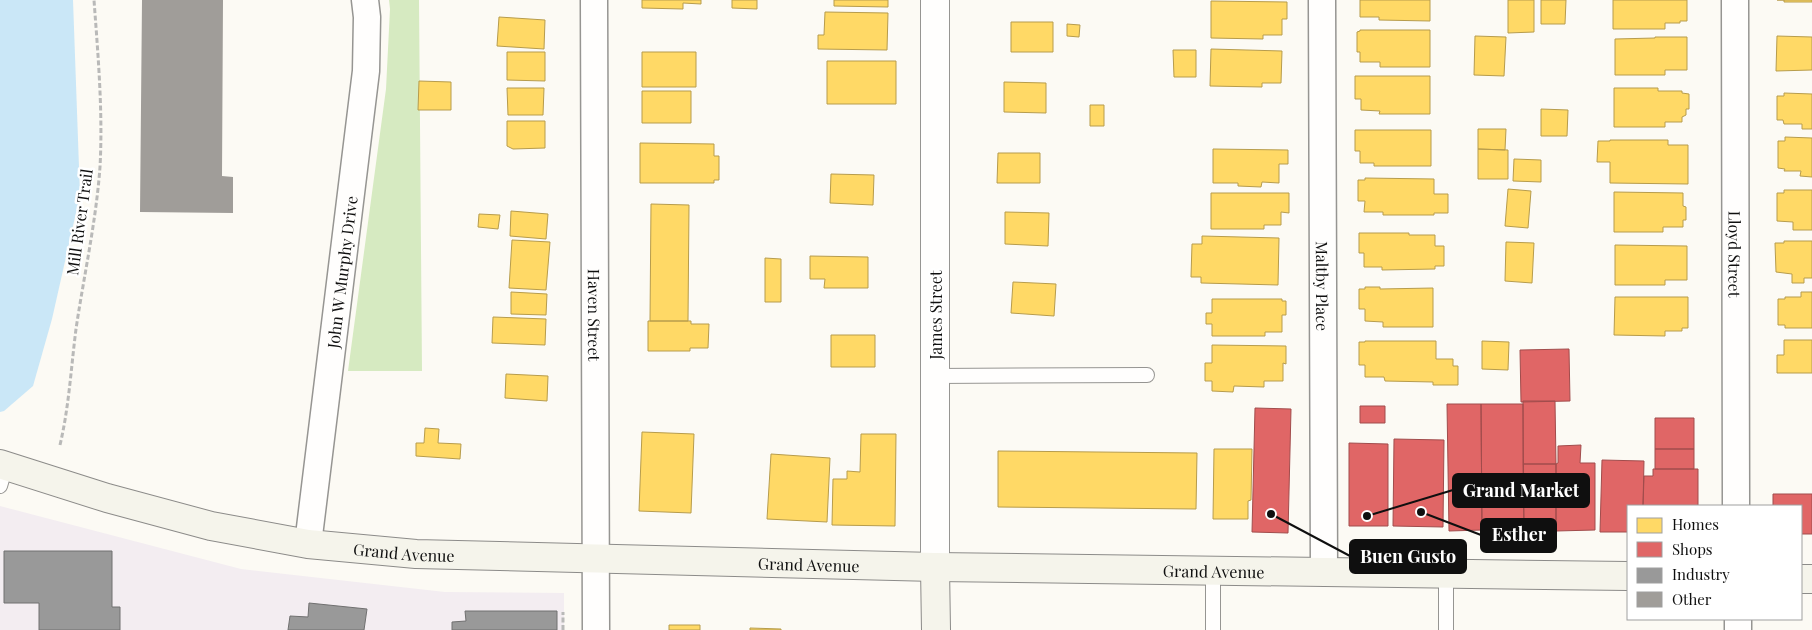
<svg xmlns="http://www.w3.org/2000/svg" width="1812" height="630" viewBox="0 0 1812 630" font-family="'Playfair Display',serif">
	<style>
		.industrial { fill: #f3edf1 }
		.forest { fill: #d6eac1 }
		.water { fill: #cae7f7 }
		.homes { fill: #ffd966; stroke: #b79c4c }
		.shops { fill: #e06666; stroke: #a14c4c }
		.industry { fill: #999; stroke: #707070 }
		.building { fill: #a09d99 }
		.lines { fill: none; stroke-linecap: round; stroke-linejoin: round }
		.service-casing { stroke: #969592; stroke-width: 16 }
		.minor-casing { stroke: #969592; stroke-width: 29 }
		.tertiary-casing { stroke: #969592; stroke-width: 30 }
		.secondary-casing { stroke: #8c8b89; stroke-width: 30 }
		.path { stroke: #b9b9b8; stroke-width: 3; stroke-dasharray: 5 2.5; stroke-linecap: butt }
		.service { stroke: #fffefd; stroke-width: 14 }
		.minor { stroke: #fffefd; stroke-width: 26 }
		.tertiary { stroke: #fffefd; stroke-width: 28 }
		.secondary { stroke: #f5f4eb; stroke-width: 28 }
		.labels { text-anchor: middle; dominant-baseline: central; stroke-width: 5; stroke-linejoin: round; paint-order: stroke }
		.street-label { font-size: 16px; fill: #0f0f0f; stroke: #fff }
		.leader { fill: none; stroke: #0f0f0f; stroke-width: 2 }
		.callout-dot { fill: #0f0f0f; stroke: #fff; stroke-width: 2 }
		.callout { fill: #0f0f0f; stroke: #0f0f0f; stroke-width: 2 }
		.callout-label { font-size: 18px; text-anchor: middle; font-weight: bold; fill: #fff }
	</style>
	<rect width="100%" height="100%" fill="#fcfaf4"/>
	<path class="industrial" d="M 0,506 L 241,569 L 445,592 L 564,593 L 564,630 L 0,630 Z"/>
	<path class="forest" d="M 389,0 L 419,0 L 422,371 L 348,371 L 386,89 L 390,9 Z"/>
	<path class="water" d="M 0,0 L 73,0 L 80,195 L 52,319 L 33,386 L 4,411 L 0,412 Z"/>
	<path class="homes" d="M 642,0 L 701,0 L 701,4 L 683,3 L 683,9 L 642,8 Z
		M 732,0 L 757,0 L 757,9 L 732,8 Z
		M 834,0 L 888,0 L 888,7 L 834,6 Z
		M 1360,0 L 1430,0 L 1430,21 L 1379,20 L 1379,17 L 1360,17 Z
		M 1508,0 L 1534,0 L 1534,32 L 1508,33 Z
		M 1541,0 L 1566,0 L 1565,24 L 1541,24 Z
		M 1613,0 L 1687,0 L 1687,21 L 1680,21 L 1680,23 L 1665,23 L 1665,29 L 1613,29 Z
		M 1777,0 L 1812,0 L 1812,2 L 1784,2 L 1784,0 Z
		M 1211,1 L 1287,2 L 1287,19 L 1282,19 L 1282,35 L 1263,35 L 1263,39 L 1211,38 Z
		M 825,12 L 888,13 L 887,50 L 818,49 L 818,35 L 824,35 Z
		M 499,17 L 545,20 L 544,49 L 497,46 Z
		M 1011,22 L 1053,22 L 1053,52 L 1011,52 Z
		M 1067,24 L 1080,25 L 1079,37 L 1067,36 Z
		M 1360,30 L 1430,30 L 1430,67 L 1380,67 L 1380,62 L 1360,62 L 1360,52 L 1357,52 L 1357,32 L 1360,31 Z
		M 1475,36 L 1506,37 L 1504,76 L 1474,75 Z
		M 1777,36 L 1812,37 L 1812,70 L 1776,71 Z
		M 1655,37 L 1687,37 L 1687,70 L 1665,70 L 1665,75 L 1615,75 L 1615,39 L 1655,38 Z
		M 1211,49 L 1282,51 L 1281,83 L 1262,83 L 1262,87 L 1210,86 Z
		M 1173,50 L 1196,50 L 1196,77 L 1174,77 Z
		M 507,52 L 545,52 L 545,81 L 507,80 Z
		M 642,52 L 696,52 L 696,87 L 642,87 Z
		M 827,61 L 896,61 L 896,104 L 827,104 Z
		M 1355,76 L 1430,76 L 1430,114 L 1379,114 L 1380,111 L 1361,110 L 1361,99 L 1355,99 Z
		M 419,81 L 451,82 L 451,110 L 418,110 Z
		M 1004,82 L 1046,83 L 1046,113 L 1004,112 Z
		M 507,88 L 544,88 L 543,115 L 508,115 Z
		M 1614,88 L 1658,88 L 1658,91 L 1682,91 L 1682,93 L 1689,94 L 1689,109 L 1686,109 L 1686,115 L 1682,117 L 1682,122 L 1665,122 L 1665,127 L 1614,127 Z
		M 642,91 L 691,91 L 691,123 L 642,123 Z
		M 1784,93 L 1812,94 L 1812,129 L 1802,129 L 1802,124 L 1784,124 L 1783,120 L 1777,120 L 1777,96 L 1784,96 Z
		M 1090,105 L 1104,105 L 1104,126 L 1090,126 Z
		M 1541,109 L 1568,110 L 1567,136 L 1541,136 Z
		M 507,121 L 545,121 L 545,148 L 513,149 L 507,146 Z
		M 1478,129 L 1506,129 L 1505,150 L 1478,149 Z
		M 1355,130 L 1431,130 L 1431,166 L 1374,166 L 1374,163 L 1360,163 L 1360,151 L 1355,151 Z
		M 1785,137 L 1812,138 L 1812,177 L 1800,176 L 1801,171 L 1784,171 L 1785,169 L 1778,168 L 1778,141 L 1785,141 Z
		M 1610,140 L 1668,140 L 1668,145 L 1688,145 L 1688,184 L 1610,183 L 1610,162 L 1597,162 L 1598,141 L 1610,141 Z
		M 640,143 L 714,144 L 714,156 L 719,156 L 719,180 L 714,180 L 714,183 L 640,183 Z
		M 1213,149 L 1288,150 L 1288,164 L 1279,164 L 1279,183 L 1262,182 L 1261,187 L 1238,186 L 1238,183 L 1213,183 Z
		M 1478,149 L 1508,150 L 1508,179 L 1478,179 Z
		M 998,153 L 1040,153 L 1040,183 L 997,183 Z
		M 1514,159 L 1541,160 L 1541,182 L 1513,181 Z
		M 831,174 L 874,175 L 873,205 L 830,203 Z
		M 1365,178 L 1434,179 L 1434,194 L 1448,194 L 1448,213 L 1434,213 L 1434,215 L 1383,215 L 1383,212 L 1364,212 L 1365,201 L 1358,201 L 1358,180 L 1365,180 Z
		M 1508,189 L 1531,191 L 1528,228 L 1505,226 Z
		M 1784,190 L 1812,190 L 1812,230 L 1793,230 L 1793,222 L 1777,221 L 1777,193 L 1784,193 Z
		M 1614,192 L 1683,193 L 1683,206 L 1686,207 L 1686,220 L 1683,220 L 1683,227 L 1663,227 L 1663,232 L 1614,232 Z
		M 1211,193 L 1289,193 L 1289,213 L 1281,212 L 1281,225 L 1264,225 L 1264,229 L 1211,229 Z
		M 651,204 L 689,205 L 688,321 L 650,321 Z
		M 511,211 L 548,214 L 546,239 L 510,236 Z
		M 1005,212 L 1049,213 L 1048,246 L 1005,244 Z
		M 479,214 L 500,215 L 498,229 L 478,227 Z
		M 1359,233 L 1409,233 L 1409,235 L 1435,235 L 1435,246 L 1444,246 L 1444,266 L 1435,266 L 1435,269 L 1382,270 L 1382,267 L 1364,267 L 1364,253 L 1359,253 Z
		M 1202,236 L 1279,238 L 1278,285 L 1201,283 L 1201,277 L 1191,277 L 1192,244 L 1202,244 Z
		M 512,240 L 550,242 L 546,290 L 509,288 Z
		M 1784,241 L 1812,241 L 1812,278 L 1804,278 L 1804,283 L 1792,283 L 1792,274 L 1776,272 L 1775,243 L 1784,243 Z
		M 1506,242 L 1534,243 L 1532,283 L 1505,281 Z
		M 1615,245 L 1687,246 L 1687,280 L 1665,280 L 1665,285 L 1615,285 Z
		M 810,256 L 868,257 L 868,288 L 824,288 L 825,279 L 810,279 Z
		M 765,258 L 781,259 L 781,302 L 765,302 Z
		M 1013,282 L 1056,284 L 1054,316 L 1011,313 Z
		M 1365,287 L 1380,287 L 1380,289 L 1433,288 L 1433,327 L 1383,327 L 1383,322 L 1365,321 L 1365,309 L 1359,309 L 1359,289 L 1365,289 Z
		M 511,292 L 547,294 L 546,315 L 511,314 Z
		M 1801,292 L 1812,292 L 1812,328 L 1785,328 L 1785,325 L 1778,325 L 1778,299 L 1785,299 L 1785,297 L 1801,297 Z
		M 1615,297 L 1688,297 L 1688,328 L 1682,328 L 1682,331 L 1665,331 L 1665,336 L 1614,335 Z
		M 1212,299 L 1282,299 L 1282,301 L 1286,301 L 1286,315 L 1282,315 L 1282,332 L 1265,332 L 1265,336 L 1212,336 L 1212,324 L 1206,324 L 1206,313 L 1212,313 Z
		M 493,317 L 546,319 L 545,345 L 492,343 Z
		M 648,321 L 691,321 L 691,324 L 709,324 L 708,348 L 690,348 L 690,351 L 648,351 Z
		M 831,335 L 875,335 L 875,367 L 831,367 Z
		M 1784,340 L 1812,340 L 1812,373 L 1777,373 L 1777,355 L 1784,355 Z
		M 1365,341 L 1436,341 L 1436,359 L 1453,359 L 1453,366 L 1458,366 L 1458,385 L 1433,385 L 1433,382 L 1385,381 L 1384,377 L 1365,377 L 1365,365 L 1359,365 L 1359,342 L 1365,342 Z
		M 1482,341 L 1509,342 L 1508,370 L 1482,369 Z
		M 1212,345 L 1286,346 L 1286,364 L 1283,363 L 1283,381 L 1264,381 L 1264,387 L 1234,386 L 1233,392 L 1212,391 L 1212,381 L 1205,381 L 1205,363 L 1212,363 Z
		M 506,374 L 548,376 L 547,401 L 505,398 Z
		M 425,428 L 439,429 L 438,443 L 461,444 L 460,459 L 416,456 L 416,443 L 424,443 Z
		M 642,432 L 694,434 L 691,513 L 639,511 Z
		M 861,434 L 896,434 L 895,526 L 832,525 L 833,479 L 847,479 L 847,471 L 860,472 Z
		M 1214,449 L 1252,449 L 1251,500 L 1248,501 L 1248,519 L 1213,519 Z
		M 998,451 L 1197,453 L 1196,509 L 998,507 Z
		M 771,454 L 830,458 L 827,522 L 767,519 Z
		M 669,625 L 700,625 L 700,630 L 669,630 Z
		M 750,628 L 781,629 L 781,630 L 750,630 Z"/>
	<path class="shops" d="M 1569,349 L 1570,401 L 1521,402 L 1520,350 Z
		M 1523,401 L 1555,401 L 1556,464 L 1523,464 Z
		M 1447,404 L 1481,404 L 1482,530 L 1449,531 Z
		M 1481,404 L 1523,404 L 1524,531 L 1482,530 Z
		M 1360,406 L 1385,406 L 1385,423 L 1360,423 Z
		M 1255,408 L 1291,409 L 1288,533 L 1252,532 Z
		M 1655,418 L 1694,418 L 1694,449 L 1655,449 Z
		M 1394,439 L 1444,440 L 1443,527 L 1393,526 Z
		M 1349,443 L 1388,444 L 1388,526 L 1349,526 Z
		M 1581,445 L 1580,463 L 1595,463 L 1595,530 L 1556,531 L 1556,464 L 1558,463 L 1558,446 Z
		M 1655,449 L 1694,449 L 1694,469 L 1655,469 Z
		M 1602,460 L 1644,461 L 1643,506 L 1628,506 L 1628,532 L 1600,532 Z
		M 1523,464 L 1556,464 L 1556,531 L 1524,531 Z
		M 1653,469 L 1698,469 L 1698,506 L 1643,506 L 1644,476 L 1653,476 Z
		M 1773,494 L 1812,494 L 1812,534 L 1801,534 L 1801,506 L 1773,506 Z"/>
	<path class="industry" d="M 4,551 L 112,551 L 112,607 L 120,607 L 120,630 L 39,630 L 39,603 L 4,603 Z
		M 309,603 L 367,609 L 364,630 L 288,630 L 290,616 L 308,617 Z
		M 465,611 L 557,611 L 557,630 L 452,630 L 452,622 L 466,621 Z"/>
	<path class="building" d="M 142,0 L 223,0 L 222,176 L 233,177 L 233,213 L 140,212 Z"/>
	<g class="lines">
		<g class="service-casing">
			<path id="service" d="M 935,376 L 1147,375
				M 0,486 L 6,466
				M 1446,573 L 1446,630
				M 1213,630 L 1213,571"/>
		</g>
		<g class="minor-casing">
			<g id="minor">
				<path id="s1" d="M 594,0 L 596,630"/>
				<path id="s2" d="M 1322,0 L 1324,572"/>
				<path id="s3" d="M 1735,0 L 1736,506"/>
				<path id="s4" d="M 308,544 L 366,71 L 367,17 L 365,0"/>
				<path d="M 1738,630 L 1738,619"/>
			</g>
		</g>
		<g class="tertiary-casing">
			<path id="tertiary" d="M 935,567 L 935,0"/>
		</g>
		<g class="secondary-casing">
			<g id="secondary">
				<path id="s5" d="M 0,464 L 107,498 L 211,526 L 308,544 L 416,554 L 935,567 L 1628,576"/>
				<path d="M 935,567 L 936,630"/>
				<path d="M 1801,579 L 1812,579"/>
			</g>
		</g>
		<path class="path" d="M 60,445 C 69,407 71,368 76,329 C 84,275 96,222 100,167 C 103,112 98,55 94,0
			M 563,630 L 563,612"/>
		<use href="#service" class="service"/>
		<use href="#minor" class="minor"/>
		<use href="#tertiary" class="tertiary"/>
		<use href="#secondary" class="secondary"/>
	</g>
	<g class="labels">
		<g class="street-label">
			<text transform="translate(79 222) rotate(-82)">Mill River Trail</text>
			<text stroke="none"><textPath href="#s3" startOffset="254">Lloyd Street</textPath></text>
			<text stroke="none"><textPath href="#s4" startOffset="274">John W Murphy Drive</textPath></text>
			<text stroke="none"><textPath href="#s2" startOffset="286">Maltby Place</textPath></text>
			<text stroke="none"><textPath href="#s1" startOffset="315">Haven Street</textPath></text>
			<text transform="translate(935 315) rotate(-90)">James Street</text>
			<text stroke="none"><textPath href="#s5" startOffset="415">Grand Avenue</textPath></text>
			<text stroke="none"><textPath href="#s5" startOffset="820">Grand Avenue</textPath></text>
			<text stroke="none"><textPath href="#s5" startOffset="1225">Grand Avenue</textPath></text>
		</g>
	</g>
	<path class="leader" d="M1367 516L1453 490M1421 512L1481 535M1271 514L1350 556"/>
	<g class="callout-dot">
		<circle cx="1367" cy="516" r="5"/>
		<circle cx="1421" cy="512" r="5"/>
		<circle cx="1271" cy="514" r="5"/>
	</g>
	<g class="callout">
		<rect x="1453" y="474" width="136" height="33" rx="5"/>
		<rect x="1481" y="519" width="75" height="33" rx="5"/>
		<rect x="1350" y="540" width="116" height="33" rx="5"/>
	</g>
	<g class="callout-label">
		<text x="1521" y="497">Grand Market</text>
		<text x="1519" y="541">Esther</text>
		<text x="1408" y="563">Buen Gusto</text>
	</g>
	<rect x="1627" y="505" width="175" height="115" fill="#ffffff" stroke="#9f9f9f"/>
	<rect x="1637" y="518" width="25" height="15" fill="#ffd966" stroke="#9f9f9f"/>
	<text x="1672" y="530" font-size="15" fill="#0f0f0f">Homes</text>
	<rect x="1637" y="542" width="25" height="15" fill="#e06666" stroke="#9f9f9f"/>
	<text x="1672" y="555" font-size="15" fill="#0f0f0f">Shops</text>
	<rect x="1637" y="568" width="25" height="15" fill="#999999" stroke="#9f9f9f"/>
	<text x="1672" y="580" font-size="15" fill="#0f0f0f">Industry</text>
	<rect x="1637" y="592" width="25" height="15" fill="#a09d99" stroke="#9f9f9f"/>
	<text x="1672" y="605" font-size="15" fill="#0f0f0f">Other</text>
</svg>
